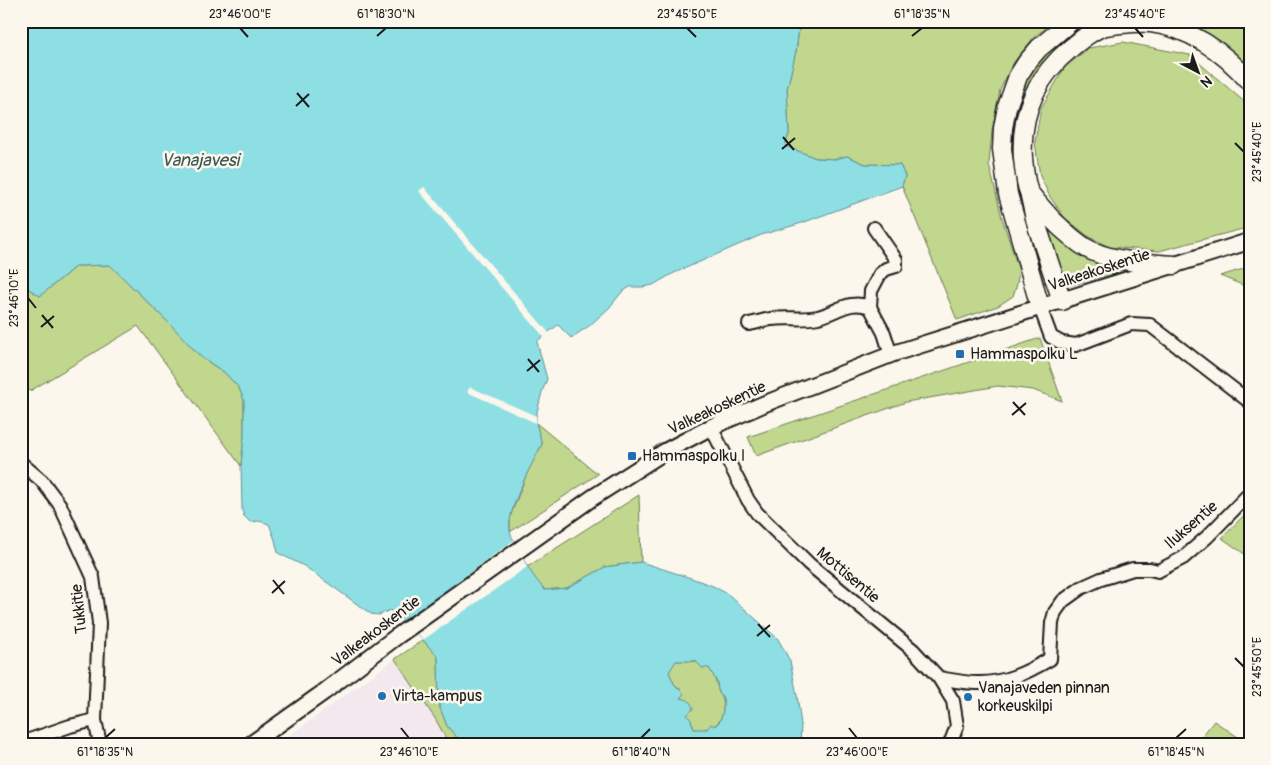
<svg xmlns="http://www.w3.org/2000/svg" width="1271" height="765" viewBox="0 0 1271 765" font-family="Pangolin,sans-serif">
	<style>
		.built { fill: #f3e8ee }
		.green { fill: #c0d78d; stroke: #6e7a54 }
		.water { fill: #8edfe4; stroke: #609194; fill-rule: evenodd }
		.pier { fill: #fbf7ec }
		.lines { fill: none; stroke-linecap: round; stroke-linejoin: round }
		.minor-casing { stroke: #1c1c1c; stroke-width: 16 }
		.tertiary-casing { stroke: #1c1c1c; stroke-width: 19 }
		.secondary-casing { stroke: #1c1c1c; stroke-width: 21 }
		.minor { stroke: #fbf7ec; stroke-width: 12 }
		.tertiary { stroke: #fbf7ec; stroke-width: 15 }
		.secondary { stroke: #fbf7ec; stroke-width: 18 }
		.ticks { fill: none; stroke: #1c1c1c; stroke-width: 2 }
		.poi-dot { fill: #1f6fb2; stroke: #fbf7ec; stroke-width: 2 }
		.labels { text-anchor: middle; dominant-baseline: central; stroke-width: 5; stroke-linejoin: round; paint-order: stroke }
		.street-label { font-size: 16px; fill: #1c1c1c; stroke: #fbf7ec }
		.poi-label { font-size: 16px; fill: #1c1c1c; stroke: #fbf7ec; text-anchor: start }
		.water-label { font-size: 18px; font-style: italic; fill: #3e5658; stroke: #fbf7ec }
		.neatline { fill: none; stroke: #1c1c1c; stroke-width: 2 }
		.ticks-label { font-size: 12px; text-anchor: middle; fill: #1c1c1c }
	</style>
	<rect width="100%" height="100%" fill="#fbf7ec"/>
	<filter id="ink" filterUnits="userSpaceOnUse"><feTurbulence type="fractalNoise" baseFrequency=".02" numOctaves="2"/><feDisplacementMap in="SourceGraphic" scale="10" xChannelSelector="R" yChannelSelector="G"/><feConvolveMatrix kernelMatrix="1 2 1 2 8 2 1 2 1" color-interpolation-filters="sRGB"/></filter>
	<g filter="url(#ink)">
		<path class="built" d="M 395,659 L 436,720 L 449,744 L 278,744 Z"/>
		<path class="green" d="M 800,21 L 1056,21 L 1035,36 L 1014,62 L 1000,90 L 992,131 L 989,164 L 1002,218 L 1019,271 L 1017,284 L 1013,296 L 998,306 L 957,320 L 902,186 L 905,176 L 900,165 L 865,164 L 847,156 L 835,159 L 816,158 L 785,146 L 789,134 L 787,89 L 796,51 Z
			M 1081,21 L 1096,21 L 1022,107 L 1046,278 L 1044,284 L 1042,283 L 1018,206 L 1010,160 L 1010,124 L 1029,71 L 1060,36 Z
			M 1175,21 L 1241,21 L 1250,45 L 1250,72 Z
			M 1123,42 L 1190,55 L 1248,105 L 1250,108 L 1250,227 L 1159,251 L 1109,247 L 1088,236 L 1065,218 L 1050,197 L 1040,176 L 1035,142 L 1041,108 L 1065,67 L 1089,48 Z
			M 1042,216 L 1123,269 L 1121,272 L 1065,287 Z
			M 110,265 L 170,324 L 202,358 L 224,372 L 239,388 L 244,400 L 244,436 L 241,466 L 138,326 L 30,391 L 21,386 L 21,284 L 40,296 L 76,266 Z
			M 1250,267 L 1250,288 L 1220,276 Z
			M 1040,338 L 1062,401 L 1033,390 L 998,386 L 906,402 L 756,456 L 748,437 Z
			M 536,423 L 598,474 L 510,532 L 510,517 L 527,473 L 542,444 Z
			M 639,495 L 641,562 L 605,567 L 567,588 L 545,590 L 536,580 L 527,567 Z
			M 1249,510 L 1250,511 L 1250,558 L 1222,538 Z
			M 423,640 L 438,657 L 439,705 L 447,726 L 463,744 L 449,744 L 436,720 L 395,659 Z
			M 675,661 C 687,661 700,659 709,668 C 714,674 716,682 718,689 C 718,693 722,696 723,699 C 724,703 723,707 723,711 C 721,726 708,731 694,729 C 688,715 680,704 680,689 L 674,684 L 669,672 Z
			M 1214,721 L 1238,737 L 1243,744 L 1196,744 Z"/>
		<path class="water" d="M 21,21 L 800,21 L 796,51 L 787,89 L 789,134 L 785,146 L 816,158 L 835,159 L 847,156 L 865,164 L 900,165 L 905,176 L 902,186 L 802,223 L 761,235 L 672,274 L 653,285 L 643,287 L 630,287 L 622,292 L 609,308 L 589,326 L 571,338 L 558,325 C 553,329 540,338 537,342 L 547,379 L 542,392 L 536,416 L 536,423 L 542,444 C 533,462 506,511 510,530 C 510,535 514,540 516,544 C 524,561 532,576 545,590 L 567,588 L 605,567 L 641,562 L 694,579 L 713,586 L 729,595 L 778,639 L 790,661 L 797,695 L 801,725 L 800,744 L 463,744 L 447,726 L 439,705 L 438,657 L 415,631 L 390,610 L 379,615 L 371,614 L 304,566 L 278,553 L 275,540 L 269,524 L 259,521 L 250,522 L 244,516 L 242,509 L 241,466 L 244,436 L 244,400 L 239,388 L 224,372 L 202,358 L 170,324 L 110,265 L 76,266 L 40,296 L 21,284 ZM 676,661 L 696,661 L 702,668 L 709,668 L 717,682 L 718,690 L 723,698 L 724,705 L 722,715 L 720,721 L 715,726 L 711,724 L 707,729 L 694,729 L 691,720 L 687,715 L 693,709 C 691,701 688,699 680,698 L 684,694 L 674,684 L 669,672 Z"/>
		<path class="pier" d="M 424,187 L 549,333 L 544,337 L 419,191 Z
			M 470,387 L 536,416 L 536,423 L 467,392 Z
			M 514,540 L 527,567 L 423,640 L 404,621 Z"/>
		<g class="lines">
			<g class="minor-casing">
				<path id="minor" d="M 874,228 L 896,260 L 896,266 L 886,269 L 880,274 L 871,291 L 870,307 L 884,333 L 891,355
					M 1040,307 L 1051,337 L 1062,343 L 1076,345 L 1131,324 L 1150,325 L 1250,402
					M 749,324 C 756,323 764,320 771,319 C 787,317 803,320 818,317 C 838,312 849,299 870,307
					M 711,427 L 748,500 L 757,513 L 809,564 L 913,650 L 939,678 L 953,701 L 957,726 L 950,744
					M 21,463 L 42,481 L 60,505 L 93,577 L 99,623 L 95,720 L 100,744
					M 939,678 C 951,680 965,683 977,683 C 1004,684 1028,672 1050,659 L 1052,623 L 1055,612 L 1063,601 L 1081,588 L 1101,579 L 1133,569 L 1150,569 L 1158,571 L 1183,558 L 1207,537 L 1250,493
					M 21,743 L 70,726 L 95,720"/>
			</g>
			<g class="tertiary-casing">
				<path id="tertiary" d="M 251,744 L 324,692 L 396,637 L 592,498 L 664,452 L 711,427 L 764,404 L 895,353 L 1250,241"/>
			</g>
			<g class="secondary-casing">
				<path id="secondary" d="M 1030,196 L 1036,223 L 1062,301
					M 1174,265 C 1147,263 1117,262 1092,251 C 1079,245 1069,235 1059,226 C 1050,218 1044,210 1036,201 C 1034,198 1031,195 1029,192 C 1025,183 1024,168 1023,158 C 1020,113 1036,77 1071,48 C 1081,40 1093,29 1106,26 C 1110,25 1116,25 1121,24 C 1131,23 1141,22 1151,23 C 1190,28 1224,52 1250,82
					M 1040,307 L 1008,194 L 1002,149 L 1003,128 L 1007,107 L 1018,76 L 1027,62 L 1039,48 L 1071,21"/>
			</g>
			<use href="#minor" class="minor"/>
			<use href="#tertiary" class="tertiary"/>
			<use href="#secondary" class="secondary"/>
		</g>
	</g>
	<path class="ticks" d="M 240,28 L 248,37M 687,28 L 696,37M 1135,28 L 1143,37M 377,36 L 386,28M 912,36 L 922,28M 297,93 L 309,107M 296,106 L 309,94M 783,137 L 794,150M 1235,143 L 1244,152M 782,149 L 795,138M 28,298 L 36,308M 42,315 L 53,328M 41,327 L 54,316M 528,359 L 539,372M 527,371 L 540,360M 1013,402 L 1025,415M 1012,415 L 1026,403M 273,580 L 284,594M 272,593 L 285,581M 758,624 L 770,637M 757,636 L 770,625M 1235,658 L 1244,667M 401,728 L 409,738M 849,728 L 857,738M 105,738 L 115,729M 641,738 L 650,729M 1176,738 L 1186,729"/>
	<g class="poi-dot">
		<rect x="955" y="349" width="10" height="10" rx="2.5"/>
		<rect x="627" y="451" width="10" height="10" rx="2.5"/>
		<circle cx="382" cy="696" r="5"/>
		<circle cx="968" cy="697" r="5"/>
	</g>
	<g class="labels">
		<g class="street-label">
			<text transform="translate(1099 270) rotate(-18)">Valkeakoskentie</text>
			<text transform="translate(717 408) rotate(-25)">Valkeakoskentie</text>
			<text transform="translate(1191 525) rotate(-41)">Iluksentie</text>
			<text transform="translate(848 575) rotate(40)">Mottisentie</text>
			<text transform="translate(79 609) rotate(-96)">Tukkitie</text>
			<text transform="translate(376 631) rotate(-37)">Valkeakoskentie</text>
		</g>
		<g class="poi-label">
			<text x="970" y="354">Hammaspolku L</text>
			<text x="642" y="456">Hammaspolku I</text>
			<text x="978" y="688">Vanajaveden pinnan<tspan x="978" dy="18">korkeuskilpi</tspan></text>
			<text x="392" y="696">Virta-kampus</text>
		</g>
		<g class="water-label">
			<text x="200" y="160">Vanajavesi</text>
		</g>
	</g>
	<rect width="1271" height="765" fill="none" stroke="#fbf7ec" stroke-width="55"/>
	<g transform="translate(1198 72) rotate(139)" stroke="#fbf7ec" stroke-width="4" paint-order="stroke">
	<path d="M0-4L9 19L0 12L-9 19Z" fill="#1c1c1c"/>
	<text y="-8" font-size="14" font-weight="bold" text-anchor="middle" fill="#1c1c1c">N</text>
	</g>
	<rect x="28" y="28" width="1216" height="710" class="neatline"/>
	<g class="ticks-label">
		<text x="240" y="18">23°46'00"E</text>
		<text x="386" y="18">61°18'30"N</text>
		<text x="687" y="18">23°45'50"E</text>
		<text x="922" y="18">61°18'35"N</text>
		<text x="1135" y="18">23°45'40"E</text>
		<text transform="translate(1257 152) rotate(-90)" y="4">23°45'40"E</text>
		<text transform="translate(14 298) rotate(-90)" y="4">23°46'10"E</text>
		<text transform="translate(1257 667) rotate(-90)" y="4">23°45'50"E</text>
		<text x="105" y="756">61°18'35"N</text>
		<text x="409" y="756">23°46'10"E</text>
		<text x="641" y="756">61°18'40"N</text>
		<text x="857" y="756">23°46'00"E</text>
		<text x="1176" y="756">61°18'45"N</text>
	</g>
</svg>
